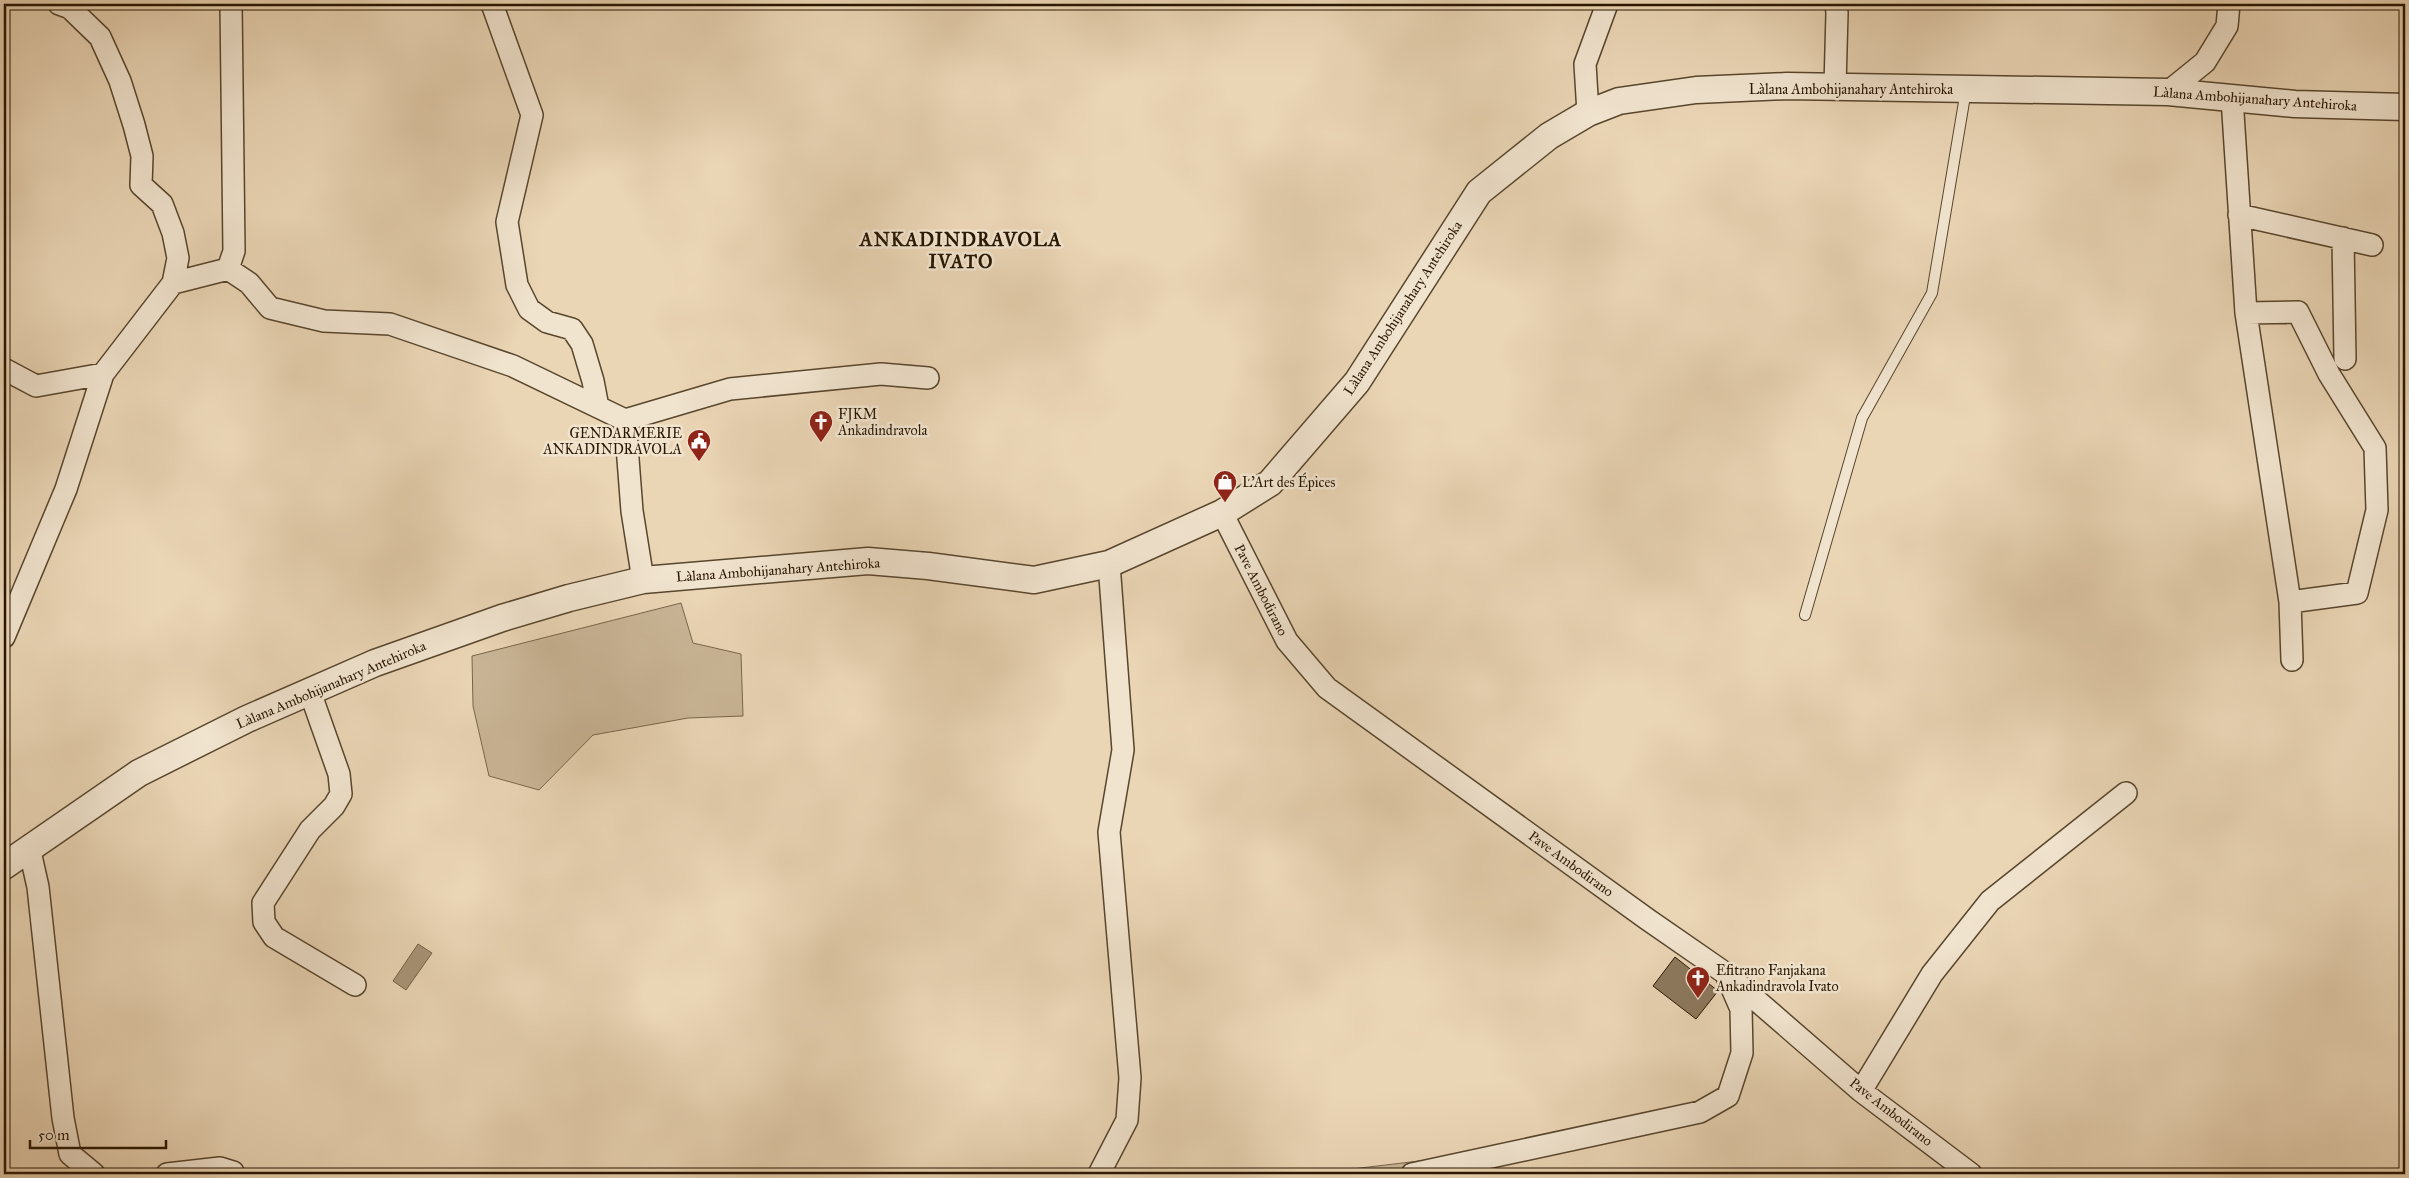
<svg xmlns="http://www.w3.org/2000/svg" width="2409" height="1178" viewBox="0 0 2409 1178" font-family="'IM FELL Great Primer',serif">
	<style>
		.green { fill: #c9b596; stroke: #78664b }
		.water { fill: #a89477; stroke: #756247 }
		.building { fill: #8d795e; stroke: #281600 }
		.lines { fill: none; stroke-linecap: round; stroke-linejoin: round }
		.service-casing { stroke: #58462d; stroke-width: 12 }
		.minor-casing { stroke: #58462d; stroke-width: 24 }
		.tertiary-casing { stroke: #58462d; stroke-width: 29 }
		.service { stroke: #f1e4cf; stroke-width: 10 }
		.minor { stroke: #f1e4cf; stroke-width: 21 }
		.tertiary { stroke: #f1e4cf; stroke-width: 26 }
		.labels { text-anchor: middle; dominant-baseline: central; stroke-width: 5; stroke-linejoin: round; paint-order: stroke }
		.street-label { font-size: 14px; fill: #281600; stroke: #f1e4cf }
		.poi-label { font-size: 14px; fill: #281600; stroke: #f1e4cf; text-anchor: start }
		.district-label { font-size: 19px; font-weight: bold; letter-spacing: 1px; fill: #281600; stroke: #f1e4cf }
	</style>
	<rect width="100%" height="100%" fill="#ead5b5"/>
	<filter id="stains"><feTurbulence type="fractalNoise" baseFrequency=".004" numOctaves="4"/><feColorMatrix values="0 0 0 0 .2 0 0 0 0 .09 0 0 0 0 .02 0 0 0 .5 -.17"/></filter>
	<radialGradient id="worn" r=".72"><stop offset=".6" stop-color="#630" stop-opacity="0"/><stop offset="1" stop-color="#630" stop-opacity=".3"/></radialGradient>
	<path class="green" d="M 681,603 L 693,643 L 741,654 L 743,716 L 688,718 L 593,735 L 539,790 L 489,776 L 473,706 L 472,656 Z
		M 1478,1154 L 1485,1174 L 1310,1174 Z"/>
	<path class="water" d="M 418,944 L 432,953 L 406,990 L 393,981 Z"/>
	<path class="building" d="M 1675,957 L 1718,991 L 1696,1019 L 1653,986 Z"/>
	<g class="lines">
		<g class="service-casing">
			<path id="service" d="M 1805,615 L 1862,418 L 1932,293 L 1966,90"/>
		</g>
		<g class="minor-casing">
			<path id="minor" d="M 59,4 L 70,8 L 100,37 L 120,81 L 134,125 L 142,156 L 141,185 L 162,204 L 173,233 L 178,258 L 173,283
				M 492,4 L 532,115 L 507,222 L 517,285 L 529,309 L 547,322 L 572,329 L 582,344 L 593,381 L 598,407
				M 1835,86 L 1837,13 L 1836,4
				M 2168,92 L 2205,62 L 2227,26 L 2229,4
				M 2232,98 L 2246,313 L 2298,312 L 2329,374 L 2375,448 L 2377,510 L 2357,593 L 2290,602
				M 1588,113 L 1585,64 L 1607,4
				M 2239,215 L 2372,245
				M 2343,238 L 2345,359
				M 228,269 L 249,283 L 270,308 L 324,321 L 390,324 L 513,366 L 625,420 L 632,511 L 643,580
				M 2246,313 L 2290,602 L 2292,660
				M 4,369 L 36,386 L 103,374
				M 625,420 L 730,389 L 881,374 L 928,378
				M 1222,513 L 1287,641 L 1327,688 L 1647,919 L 1725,973 L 1861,1091 L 1971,1174
				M 4,637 L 66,489 L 103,374 L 173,283 L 228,269 L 234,251 L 231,4
				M 310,692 L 339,774 L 341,794 L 334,806 L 310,830 L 263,903 L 264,922 L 274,937 L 355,985
				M 29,847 L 38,887 L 63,1118 L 70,1154 L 94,1174
				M 1861,1091 L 1932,974 L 1990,901 L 2126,793
				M 167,1174 L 220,1168 L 233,1172 L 234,1174
				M 1099,1174 L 1127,1120 L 1130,1078 L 1109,832 L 1123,750 L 1109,564
				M 1412,1174 L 1700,1112 L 1728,1096 L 1742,1053 L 1741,1009 L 1727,977"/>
		</g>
		<g class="tertiary-casing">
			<path id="tertiary" d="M 4,866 L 139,773 L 247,719 L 375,663 L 502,618 L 569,598 L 643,580 L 868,561 L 928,566 L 1034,580 L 1109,564 L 1222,513 L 1270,483 L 1357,382 L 1479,192 L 1549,136 L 1588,113 L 1619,101 L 1696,90 L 1787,86 L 2168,92 L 2295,104 L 2405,107"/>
		</g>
		<use href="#service" class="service"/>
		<use href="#minor" class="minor"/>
		<use href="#tertiary" class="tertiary"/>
	</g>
	<defs>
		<g id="church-pin" transform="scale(1.25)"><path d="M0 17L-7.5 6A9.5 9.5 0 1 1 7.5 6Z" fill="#8f2418" stroke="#f1e4cf"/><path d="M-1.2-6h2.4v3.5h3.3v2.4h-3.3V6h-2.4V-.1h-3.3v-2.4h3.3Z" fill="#fff"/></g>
		<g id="civic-pin" transform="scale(1.25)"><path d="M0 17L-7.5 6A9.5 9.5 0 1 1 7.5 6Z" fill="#8f2418" stroke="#f1e4cf"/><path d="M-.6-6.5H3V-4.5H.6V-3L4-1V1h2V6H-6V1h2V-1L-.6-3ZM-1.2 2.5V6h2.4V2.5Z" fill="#fff"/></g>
		<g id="shop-pin" transform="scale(1.25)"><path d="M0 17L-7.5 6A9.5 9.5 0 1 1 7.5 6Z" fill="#8f2418" stroke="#f1e4cf"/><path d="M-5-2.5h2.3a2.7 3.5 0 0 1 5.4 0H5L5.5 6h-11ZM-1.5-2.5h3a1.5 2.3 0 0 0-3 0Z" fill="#fff"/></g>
	</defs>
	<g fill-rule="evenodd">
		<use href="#church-pin" x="821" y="422"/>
		<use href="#civic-pin" x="699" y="441"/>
		<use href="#shop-pin" x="1225" y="482"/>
		<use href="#church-pin" x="1698" y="978"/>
	</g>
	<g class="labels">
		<g class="street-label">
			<text x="1851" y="89">Làlana Ambohijanahary Antehiroka</text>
			<text transform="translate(2255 99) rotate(4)">Làlana Ambohijanahary Antehiroka</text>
			<text transform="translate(1403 308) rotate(-57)">Làlana Ambohijanahary Antehiroka</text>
			<text transform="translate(778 570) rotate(-4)">Làlana Ambohijanahary Antehiroka</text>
			<text transform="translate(1261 590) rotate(63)">Pave Ambodirano</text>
			<text transform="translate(331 685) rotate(-23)">Làlana Ambohijanahary Antehiroka</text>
			<text transform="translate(1571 864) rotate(36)">Pave Ambodirano</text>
			<text transform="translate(1891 1112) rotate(38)">Pave Ambodirano</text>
		</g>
		<g class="poi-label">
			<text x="838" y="414">FJKM<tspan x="838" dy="16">Ankadindravola</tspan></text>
			<text x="682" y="433" text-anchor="end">GENDARMERIE<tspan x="682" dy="16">ANKADINDRAVOLA</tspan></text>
			<text x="1242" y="482">L'Art des Épices</text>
			<text x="1716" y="970">Efitrano Fanjakana<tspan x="1716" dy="16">Ankadindravola Ivato</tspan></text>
		</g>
		<g class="district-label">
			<text x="961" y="239">ANKADINDRAVOLA<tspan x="961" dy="22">IVATO</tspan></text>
		</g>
	</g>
	<rect width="2409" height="1178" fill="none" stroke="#ead5b5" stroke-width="20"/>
	<rect x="5" y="5" width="2399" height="1168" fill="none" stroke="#281600" stroke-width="2.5"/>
	<rect x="10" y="10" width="2389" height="1158" fill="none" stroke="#281600"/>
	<path d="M30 1140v8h136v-8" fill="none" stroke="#281600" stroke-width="2.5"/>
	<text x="38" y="1140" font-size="15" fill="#281600" stroke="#f1e4cf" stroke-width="4" paint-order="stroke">50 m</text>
	<rect width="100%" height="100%" filter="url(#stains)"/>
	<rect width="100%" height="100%" fill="url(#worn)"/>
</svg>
